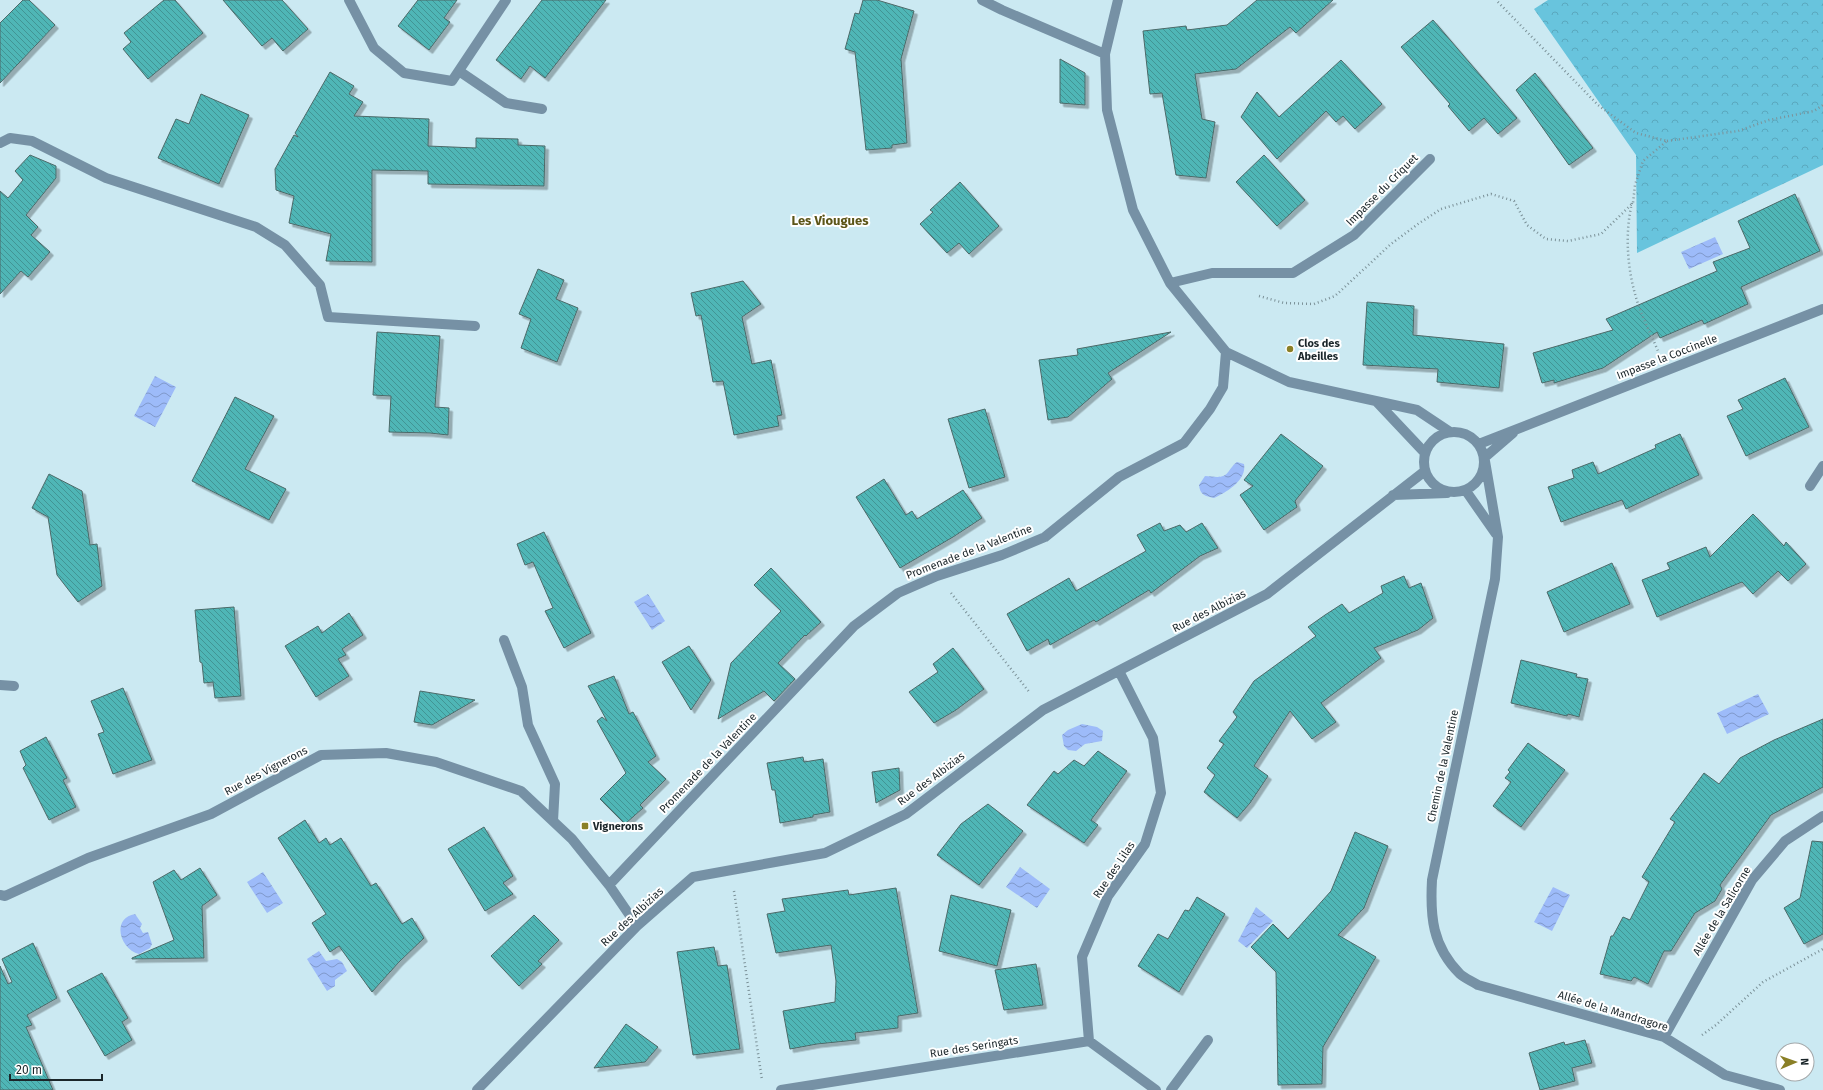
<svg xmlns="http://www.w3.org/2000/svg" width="1823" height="1090" viewBox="0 0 1823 1090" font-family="'Fira Sans',sans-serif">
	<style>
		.forest { fill: url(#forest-crowns) }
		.water { fill: url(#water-waves) }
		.building { fill: url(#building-back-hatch); stroke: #4c6968; filter: url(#shadow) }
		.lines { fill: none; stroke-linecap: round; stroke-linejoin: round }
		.path { stroke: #7c9299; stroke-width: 2.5; stroke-dasharray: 1 3; stroke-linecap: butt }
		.street { stroke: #7691a5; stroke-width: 10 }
		.poi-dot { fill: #8a7f26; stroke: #fff; stroke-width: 1.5 }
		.labels { text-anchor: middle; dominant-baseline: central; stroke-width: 4; stroke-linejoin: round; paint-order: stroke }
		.street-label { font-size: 11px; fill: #1b262a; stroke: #fff }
		.poi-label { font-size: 11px; font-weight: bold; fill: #1b262a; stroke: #fff; text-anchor: start }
		.quarter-label { font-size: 13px; font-weight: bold; fill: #5c5518; stroke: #fff }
	</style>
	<defs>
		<pattern id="forest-crowns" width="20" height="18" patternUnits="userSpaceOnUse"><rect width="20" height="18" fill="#68c4dd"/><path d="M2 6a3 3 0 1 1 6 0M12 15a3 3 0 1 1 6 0" fill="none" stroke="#5aa8be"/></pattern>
		<pattern id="water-waves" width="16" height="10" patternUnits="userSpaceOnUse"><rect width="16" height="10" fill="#9dbbf9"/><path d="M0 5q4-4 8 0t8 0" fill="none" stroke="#7f98ca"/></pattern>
		<pattern id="building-back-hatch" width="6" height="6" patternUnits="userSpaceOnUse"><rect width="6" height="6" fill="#50b6b6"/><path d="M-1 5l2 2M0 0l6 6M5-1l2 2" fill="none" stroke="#429494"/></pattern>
		<filter id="shadow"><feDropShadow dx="3.5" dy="3.5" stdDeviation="0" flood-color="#0004"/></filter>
	</defs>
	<rect width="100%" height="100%" fill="#cbe9f2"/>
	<path class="forest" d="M 1548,0 L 1823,0 L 1823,165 L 1637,253 L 1636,155 L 1534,9 Z"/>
	<path class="water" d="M 1715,237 L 1723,254 L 1689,269 L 1681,252 Z
		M 155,376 L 176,387 L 155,427 L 134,416 Z
		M 1237,462 L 1244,464 C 1247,480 1227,492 1214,498 C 1205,496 1200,495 1199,485 L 1205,476 C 1214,476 1223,480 1229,471 C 1232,467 1233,465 1237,462 Z
		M 648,594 L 665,621 L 652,630 L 634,602 Z
		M 1758,694 L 1769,714 L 1727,734 L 1717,713 Z
		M 1082,724 L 1097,727 L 1103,731 L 1102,741 L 1085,744 L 1076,751 L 1068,750 L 1064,746 L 1062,735 L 1068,730 Z
		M 1020,867 L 1050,889 L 1037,908 L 1006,887 Z
		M 263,872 L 283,903 L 267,913 L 247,882 Z
		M 1553,887 L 1570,895 L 1552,931 L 1534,922 Z
		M 1256,907 L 1273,921 L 1247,948 L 1238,941 Z
		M 135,914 L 142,924 L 140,928 L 143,933 L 148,932 L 152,944 L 150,948 L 139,954 C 121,950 110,919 135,914 Z
		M 319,951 L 326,961 L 337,959 L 342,962 L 347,971 L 335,980 L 335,986 L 327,991 L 307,959 Z"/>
	<path class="building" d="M 23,0 L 29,0 L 55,25 L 0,83 L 0,23 Z
		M 164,0 L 175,0 L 203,33 L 148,79 L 123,49 L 131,42 L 124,33 Z
		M 223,0 L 282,0 L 308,29 L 283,51 L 272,38 L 262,46 Z
		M 418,0 L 457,0 L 444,18 L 450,22 L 429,50 L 398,26 Z
		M 542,0 L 606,0 L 545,78 L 530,66 L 521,79 L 496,60 Z
		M 863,0 L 877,0 L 914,11 L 901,59 L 907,143 L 892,145 L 892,148 L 866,150 L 855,52 L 845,49 L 855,13 L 859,14 Z
		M 1257,0 L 1333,0 L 1296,33 L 1290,27 L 1236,69 L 1195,74 L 1202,119 L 1215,122 L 1206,178 L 1176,175 L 1162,93 L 1150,94 L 1143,31 L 1186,26 L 1187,30 L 1227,25 Z
		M 1433,20 L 1517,118 L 1498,134 L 1484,118 L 1469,131 L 1448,106 L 1450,104 L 1401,47 Z
		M 1060,59 L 1085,73 L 1085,105 L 1060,103 Z
		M 1341,60 L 1382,104 L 1355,129 L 1343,116 L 1336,122 L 1326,111 L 1277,159 L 1241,117 L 1257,92 L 1279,117 Z
		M 330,72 L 354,86 L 349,94 L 363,102 L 354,116 L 429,119 L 428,146 L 476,148 L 476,138 L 518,139 L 518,145 L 545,146 L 544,186 L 428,184 L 428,171 L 372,170 L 372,262 L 326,261 L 331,234 L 289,223 L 294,196 L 276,190 L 275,169 L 294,135 L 298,137 L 295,133 Z
		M 1535,73 L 1593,148 L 1569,165 L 1516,90 Z
		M 201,94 L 249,115 L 219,184 L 158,158 L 176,119 L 189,124 Z
		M 30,155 L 56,166 L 56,178 L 26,215 L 38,227 L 31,235 L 50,252 L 28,277 L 21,271 L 0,294 L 0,191 L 8,198 L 23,180 L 15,171 Z
		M 1264,155 L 1305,200 L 1277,226 L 1236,182 Z
		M 960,182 L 999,226 L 969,254 L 959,243 L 947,253 L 920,224 L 933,212 L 930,210 Z
		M 1795,194 L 1820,251 L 1741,287 L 1748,304 L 1704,324 L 1702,320 L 1660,338 L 1657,332 L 1603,368 L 1554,383 L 1554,380 L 1542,383 L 1533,353 L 1613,330 L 1606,319 L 1717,271 L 1713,262 L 1750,248 L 1738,221 Z
		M 538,269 L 564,280 L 556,299 L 578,308 L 557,362 L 521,348 L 531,319 L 519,314 Z
		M 743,281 L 761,304 L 742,317 L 752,364 L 771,360 L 782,415 L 777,416 L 779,426 L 734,435 L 723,381 L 713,382 L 701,315 L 696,316 L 691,293 Z
		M 1367,302 L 1414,306 L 1413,335 L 1504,344 L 1499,388 L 1437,382 L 1438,369 L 1363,365 Z
		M 377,332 L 440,336 L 435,407 L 449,408 L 448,435 L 430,433 L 389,432 L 391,396 L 373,395 Z
		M 1171,332 L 1108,373 L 1112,379 L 1068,417 L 1048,420 L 1039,360 L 1078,355 L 1077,349 Z
		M 1785,378 L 1809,427 L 1746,456 L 1727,416 L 1743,409 L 1738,400 Z
		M 235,397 L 274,416 L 245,469 L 286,489 L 269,520 L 192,481 Z
		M 985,409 L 1005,477 L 969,488 L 948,419 Z
		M 1281,434 L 1323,466 L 1295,501 L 1297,507 L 1264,530 L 1240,495 L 1253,486 L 1244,480 Z
		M 1680,434 L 1699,475 L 1626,509 L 1622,500 L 1561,522 L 1548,487 L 1574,478 L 1572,470 L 1593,462 L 1598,474 L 1656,448 L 1655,445 Z
		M 49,474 L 82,491 L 90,545 L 97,544 L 102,586 L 78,602 L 57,575 L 48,517 L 32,508 Z
		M 884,479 L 906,515 L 912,511 L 917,519 L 963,490 L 982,518 L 953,537 L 900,568 L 856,497 Z
		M 1753,514 L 1784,546 L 1786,542 L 1806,564 L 1788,581 L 1778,571 L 1753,594 L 1742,582 L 1657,617 L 1642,580 L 1670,569 L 1667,563 L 1706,547 L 1710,557 Z
		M 1160,523 L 1164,531 L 1180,525 L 1186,532 L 1202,523 L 1218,548 L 1200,556 L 1151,593 L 1149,590 L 1096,622 L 1094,620 L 1050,645 L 1048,639 L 1027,651 L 1007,614 L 1069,578 L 1076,591 L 1146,551 L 1137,535 Z
		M 544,532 L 591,633 L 564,648 L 545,611 L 553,608 L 533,562 L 525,565 L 517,544 Z
		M 1612,563 L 1630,604 L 1564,632 L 1547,592 Z
		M 771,568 L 821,622 L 806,636 L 805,635 L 778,663 L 795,679 L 774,701 L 764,691 L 718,719 L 731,663 L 781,611 L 754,585 Z
		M 1404,576 L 1409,588 L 1421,583 L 1433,618 L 1418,630 L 1374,648 L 1381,658 L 1321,703 L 1336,722 L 1312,739 L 1290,711 L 1254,766 L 1268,776 L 1250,803 L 1237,818 L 1204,792 L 1215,775 L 1207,768 L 1224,744 L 1219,741 L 1237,717 L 1233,712 L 1254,681 L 1316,636 L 1308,627 L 1325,615 L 1342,604 L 1349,613 L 1383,593 L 1381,586 Z
		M 234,607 L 241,696 L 215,698 L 213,682 L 204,683 L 202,663 L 200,662 L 195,610 Z
		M 349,613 L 363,635 L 342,649 L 346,655 L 338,659 L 349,676 L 316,697 L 285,646 L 318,626 L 322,633 Z
		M 689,646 L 711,680 L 691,710 L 662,662 Z
		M 953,648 L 984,689 L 956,710 L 934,723 L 909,692 L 938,672 L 933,664 Z
		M 1521,660 L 1577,674 L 1576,677 L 1588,679 L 1579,717 L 1568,714 L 1567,716 L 1511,703 Z
		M 614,676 L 629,714 L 633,712 L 656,756 L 648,762 L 666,779 L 640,805 L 643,808 L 625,824 L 600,799 L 626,773 L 597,721 L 602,717 L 607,721 L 588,686 Z
		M 123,688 L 152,760 L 113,774 L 98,734 L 104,732 L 91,701 Z
		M 420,691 L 475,700 L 432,725 L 414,722 Z
		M 1823,719 L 1823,787 L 1771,815 L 1720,885 L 1722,889 L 1715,901 L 1695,913 L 1671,951 L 1664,951 L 1648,984 L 1634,977 L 1631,981 L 1600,974 L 1611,936 L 1613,936 L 1623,917 L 1630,920 L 1649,882 L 1642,877 L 1675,822 L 1670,819 L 1704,773 L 1719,784 L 1740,758 L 1774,740 Z
		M 46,737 L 67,778 L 63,780 L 76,807 L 49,820 L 23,768 L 26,765 L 20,751 Z
		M 1528,743 L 1565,770 L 1521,827 L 1493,806 L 1511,782 L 1505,778 L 1510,772 L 1508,770 Z
		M 1098,751 L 1127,771 L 1091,820 L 1098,825 L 1084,843 L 1027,805 L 1054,771 L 1058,774 L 1074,760 L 1084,766 Z
		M 803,757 L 804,762 L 823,759 L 830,812 L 813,815 L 813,817 L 780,823 L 775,790 L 772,790 L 767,763 Z
		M 899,768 L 900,790 L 876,803 L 872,772 Z
		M 988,804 L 1023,831 L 979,885 L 937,855 L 961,824 Z
		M 305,820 L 319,843 L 326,838 L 330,845 L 341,838 L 371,886 L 376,883 L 402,924 L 412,918 L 424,938 L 399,962 L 372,992 L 339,946 L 330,952 L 312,923 L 326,914 L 278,838 Z
		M 484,827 L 513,876 L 503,883 L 513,894 L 485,911 L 448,849 Z
		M 1355,832 L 1388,846 L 1364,908 L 1338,935 L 1376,957 L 1323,1047 L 1322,1084 L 1278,1085 L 1276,972 L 1251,947 L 1273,924 L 1288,939 L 1331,891 Z
		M 1812,841 L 1823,842 L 1823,934 L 1804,944 L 1784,908 L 1800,898 Z
		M 200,868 L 217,895 L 202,906 L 204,958 L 132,959 L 132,958 L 174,940 L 153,882 L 174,870 L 181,880 Z
		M 896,888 L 918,1013 L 898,1016 L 898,1028 L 855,1033 L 856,1040 L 817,1044 L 790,1049 L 783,1011 L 835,1002 L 836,981 L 831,945 L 776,953 L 767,914 L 785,911 L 782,899 L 848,890 L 849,895 Z
		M 951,895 L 1011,910 L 997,966 L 939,951 Z
		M 1197,897 L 1225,914 L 1179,992 L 1138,966 L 1158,934 L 1168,939 L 1185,910 L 1189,911 Z
		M 534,915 L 559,940 L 538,961 L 542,964 L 519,986 L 491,956 Z
		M 33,943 L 57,998 L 27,1015 L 32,1025 L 26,1027 L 53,1090 L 0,1090 L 0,966 L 8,984 L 12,982 L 2,959 Z
		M 714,947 L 718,966 L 727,965 L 740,1049 L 693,1055 L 677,952 Z
		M 1036,964 L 1043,1005 L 1004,1010 L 995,970 Z
		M 102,973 L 128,1018 L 122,1022 L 132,1040 L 105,1056 L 67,991 Z
		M 626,1024 L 658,1047 L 645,1062 L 594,1068 Z
		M 1585,1040 L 1592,1063 L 1572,1068 L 1575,1081 L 1540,1090 L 1529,1053 L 1564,1042 L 1565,1045 Z"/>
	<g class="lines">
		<path class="path" d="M 1667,141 L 1738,131 L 1769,120 L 1814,111 L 1823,105
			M 1632,203 C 1625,232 1627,265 1635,294 C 1640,313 1650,332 1658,351
			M 1259,296 L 1284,303 L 1314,304 L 1335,296 L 1391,244 L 1418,224 L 1441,209 L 1491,194 L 1514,201 L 1527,225 L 1546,239 L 1568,241 L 1601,234 L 1633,203 L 1635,185 L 1643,161 L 1667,141 L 1636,133 L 1598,105 L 1496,0
			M 951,593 L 1030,693
			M 734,891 L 762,1080
			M 1702,1035 L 1716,1025 L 1763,982 L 1823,949"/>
		<path class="street" d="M 349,0 L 374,48 L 404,73 L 452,81 L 506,0
			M 982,0 L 1002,10 L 1105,54
			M 1118,0 L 1105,54 L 1107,110 L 1133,210 L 1170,283 L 1226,352 L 1289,382 L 1417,410 L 1450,432
			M 459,71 L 506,103 L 542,109
			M 0,143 L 10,138 L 32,141 L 106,178 L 256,227 L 285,245 L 320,285 L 328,317 L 475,326
			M 1170,283 L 1212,273 L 1293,273 L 1354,235 L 1430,159
			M 1376,401 L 1425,453
			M1424 462a30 30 0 1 1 60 0a30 30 0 1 1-60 0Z
			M 1479,444 L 1823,309
			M 1484,458 L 1513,433
			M 1485,461 L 1498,537 L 1495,579 L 1432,880 C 1430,916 1432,946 1460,974 C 1464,978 1472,981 1478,985 L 1664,1037 L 1725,1075 L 1780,1090
			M 1810,486 L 1823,466
			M 1466,491 L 1496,534
			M 1393,495 L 1447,493
			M 504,640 L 522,687 L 528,725 L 555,784 L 553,821
			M 0,685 L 14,686
			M 609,885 L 854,626 L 898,593 L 937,576 L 1002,555 L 1045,537 L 1119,477 L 1184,443 L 1210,409 L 1223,387 L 1226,352
			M 0,895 L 5,896 L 88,858 L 211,814 L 321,755 L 386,753 L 436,762 L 521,791 L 572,839 L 609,885 L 637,926
			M 1664,1037 L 1752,880 L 1785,841 L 1823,816
			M 1089,1041 L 1082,957 L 1108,896 L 1145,844 L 1161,793 L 1153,738 L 1119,671
			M 477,1090 L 637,926 L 693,877 L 825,853 L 906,814 L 1043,710 L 1267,594 L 1425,471
			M 781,1090 L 1089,1041 L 1156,1090
			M 1171,1090 L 1208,1040"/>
	</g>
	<g class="poi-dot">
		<circle cx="1290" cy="349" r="4"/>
		<rect x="581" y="822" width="8" height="8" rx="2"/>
	</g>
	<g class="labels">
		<g class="street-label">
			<text transform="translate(1382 190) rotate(-45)">Impasse du Criquet</text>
			<text transform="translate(1667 357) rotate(-21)">Impasse la Coccinelle</text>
			<text transform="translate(969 552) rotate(-21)">Promenade de la Valentine</text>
			<text transform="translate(1209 611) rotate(-27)">Rue des Albizias</text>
			<text transform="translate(708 763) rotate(-46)">Promenade de la Valentine</text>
			<text transform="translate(1443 766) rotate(-78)">Chemin de la Valentine</text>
			<text transform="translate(266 771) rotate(-28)">Rue des Vignerons</text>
			<text transform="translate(931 779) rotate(-37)">Rue des Albizias</text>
			<text transform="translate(1114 870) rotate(-56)">Rue des Lilas</text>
			<text transform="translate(1722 911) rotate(-59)">Allée de la Salicorne</text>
			<text transform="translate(632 917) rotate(-43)">Rue des Albizias</text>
			<text transform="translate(1613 1011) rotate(17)">Allée de la Mandragore</text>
			<text transform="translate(974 1047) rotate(-9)">Rue des Seringats</text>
		</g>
		<g class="poi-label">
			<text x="1298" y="343">Clos des<tspan x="1298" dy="13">Abeilles</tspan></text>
			<text x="593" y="826">Vignerons</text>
		</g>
		<g class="quarter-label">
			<text x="830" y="220">Les Viougues</text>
		</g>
	</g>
	<g transform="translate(1795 1062) rotate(88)"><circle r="19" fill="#ffffff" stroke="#a4a8aa"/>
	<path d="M0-3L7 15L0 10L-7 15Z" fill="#8a7f26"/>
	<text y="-6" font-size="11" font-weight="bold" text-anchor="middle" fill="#1b262a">N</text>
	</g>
	<path d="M10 1074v6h92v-6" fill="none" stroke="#1b262a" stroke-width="2"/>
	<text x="16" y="1074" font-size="12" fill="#1b262a" stroke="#ffffff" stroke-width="3" paint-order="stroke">20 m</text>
</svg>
